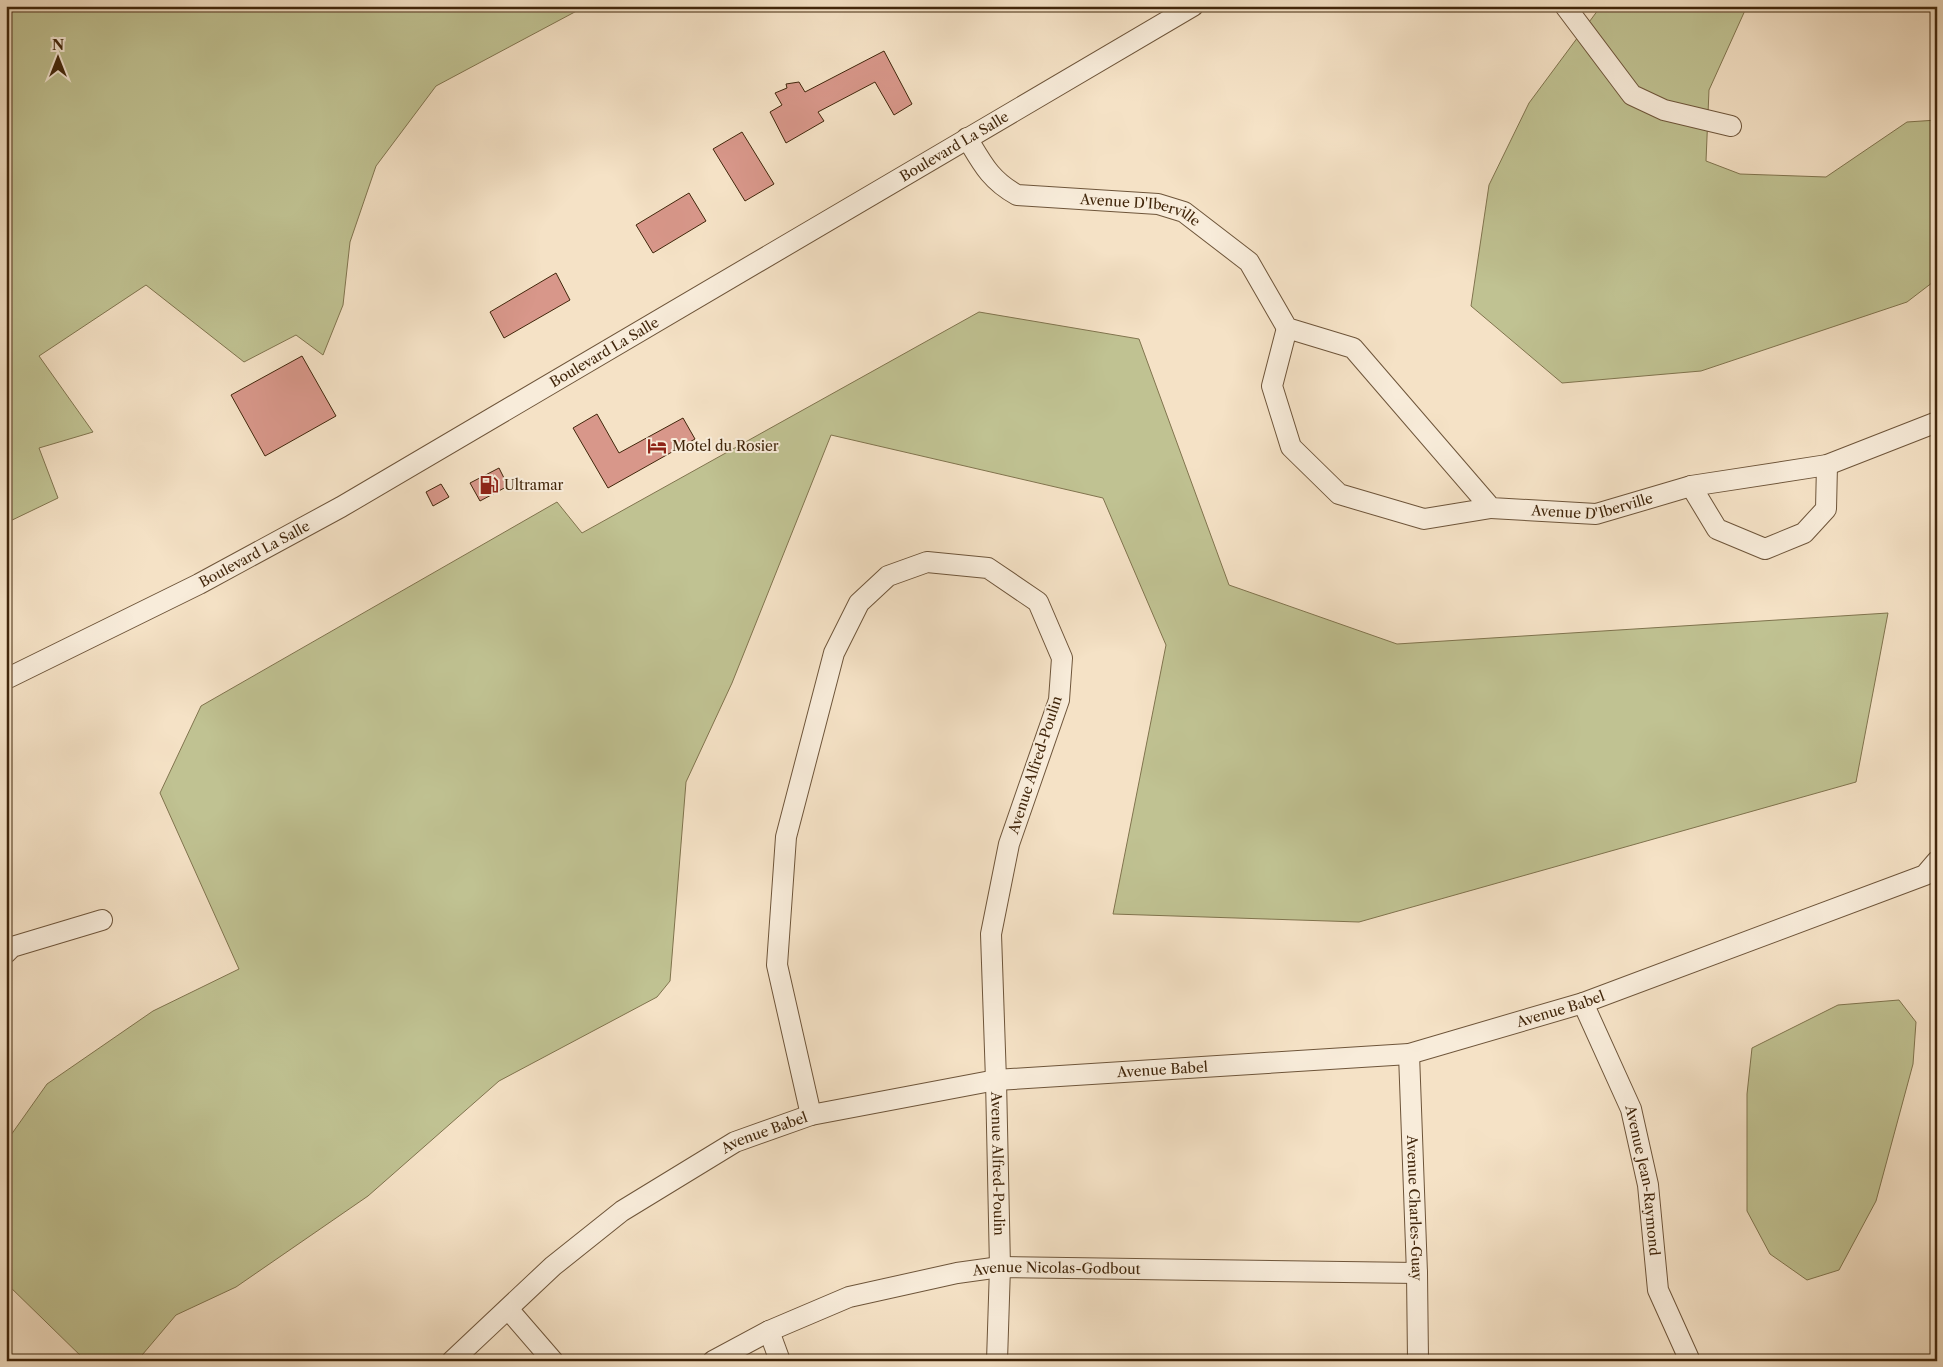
<svg xmlns="http://www.w3.org/2000/svg" width="1943" height="1367" viewBox="0 0 1943 1367" font-family="'Libre Caslon Text',serif">
	<style>
		.green { fill: #c0c292; stroke: #80744e }
		.building { fill: #d8978a; stroke: #41260b }
		.lines { fill: none; stroke-linecap: round; stroke-linejoin: round }
		.minor-casing { stroke: #6e553a; stroke-width: 22 }
		.minor { stroke: #f8ecda; stroke-width: 20 }
		.labels { text-anchor: middle; dominant-baseline: central; stroke-width: 4; stroke-linejoin: round; paint-order: stroke }
		.street-label { font-size: 14px; fill: #41260b; stroke: #f8ecda }
		.poi-label { font-size: 14px; fill: #41260b; stroke: #f8ecda; text-anchor: start }
	</style>
	<rect width="100%" height="100%" fill="#f5e2c6"/>
	<filter id="stains"><feTurbulence type="fractalNoise" baseFrequency=".004" numOctaves="4"/><feColorMatrix values="0 0 0 0 .2 0 0 0 0 .09 0 0 0 0 .02 0 0 0 .5 -.17"/></filter>
	<radialGradient id="worn" r=".72"><stop offset=".6" stop-color="#630" stop-opacity="0"/><stop offset="1" stop-color="#630" stop-opacity=".3"/></radialGradient>
	<path class="green" d="M 6,6 L 586,6 L 436,86 L 376,166 L 350,242 L 343,305 L 323,355 L 296,335 L 244,362 L 146,285 L 39,356 L 93,432 L 39,448 L 58,498 L 6,523 Z
		M 1601,6 L 1747,6 L 1709,90 L 1706,161 L 1740,174 L 1826,177 L 1907,122 L 1937,120 L 1937,279 L 1907,302 L 1701,371 L 1562,383 L 1471,306 L 1489,185 L 1529,103 Z
		M 979,312 L 1139,339 L 1229,585 L 1397,644 L 1888,613 L 1856,782 L 1359,922 L 1113,914 L 1166,645 L 1103,498 L 831,435 L 732,683 L 686,782 L 670,981 L 657,997 L 499,1081 L 368,1196 L 236,1287 L 176,1315 L 137,1361 L 86,1361 L 6,1283 L 6,1142 L 47,1084 L 153,1011 L 239,969 L 160,793 L 201,706 L 557,502 L 582,533 Z
		M 1899,1000 L 1916,1022 L 1913,1064 L 1876,1201 L 1839,1270 L 1807,1280 L 1770,1254 L 1747,1211 L 1747,1094 L 1752,1048 L 1838,1005 Z"/>
	<path class="building" d="M 884,51 L 912,104 L 894,115 L 875,82 L 818,112 L 824,121 L 786,143 L 770,112 L 782,105 L 775,93 L 787,88 L 786,84 L 799,82 L 805,92 Z
		M 742,132 L 774,184 L 745,201 L 713,149 Z
		M 689,193 L 706,221 L 653,253 L 636,225 Z
		M 556,273 L 570,300 L 504,338 L 490,312 Z
		M 302,356 L 336,416 L 265,456 L 231,395 Z
		M 597,414 L 619,453 L 683,418 L 695,439 L 608,488 L 573,428 Z
		M 499,468 L 508,486 L 480,501 L 470,483 Z
		M 441,484 L 449,497 L 433,506 L 426,492 Z"/>
	<g class="lines">
		<g class="minor-casing">
			<g id="minor">
				<path d="M 1565,6 L 1632,95 L 1664,110 L 1731,126"/>
				<path id="s1" d="M 967,138 C 982,163 990,180 1017,195 L 1158,204 L 1184,212 L 1249,262 L 1287,328 L 1353,348 L 1491,508 L 1596,514 L 1691,486 L 1827,465 L 1937,422"/>
				<path d="M 1287,328 L 1272,386 L 1291,447 L 1339,494 L 1424,519 L 1491,508"/>
				<path d="M 1691,486 L 1717,529 L 1765,549 L 1804,533 L 1826,509 L 1827,465"/>
				<path id="s2" d="M 6,679 L 199,584 L 341,507 L 1193,6"/>
				<path d="M 6,953 L 12,947 L 102,920"/>
				<path id="s3" d="M 1583,1003 L 1631,1109 L 1648,1185 L 1658,1290 L 1690,1361"/>
				<path id="s4" d="M 1409,1054 L 1417,1273 L 1418,1361"/>
				<path id="s5" d="M 811,1115 L 777,965 L 786,837 L 834,653 L 859,603 L 888,576 L 927,562 L 988,568 L 1038,602 L 1062,658 L 1059,700 L 1009,844 L 991,934 L 996,1080 L 1000,1267 L 997,1361"/>
				<path d="M 508,1309 L 553,1361"/>
				<path d="M 769,1331 L 780,1361"/>
				<path id="s6" d="M 452,1361 L 553,1266 L 622,1211 L 735,1142 L 811,1115 L 996,1080 L 1409,1054 L 1583,1003 L 1925,875 L 1937,861"/>
				<path id="s7" d="M 713,1361 L 769,1331 L 849,1297 L 957,1273 L 1000,1267 L 1417,1273"/>
			</g>
		</g>
		<use href="#minor" class="minor"/>
	</g>
	<defs>
		<g id="hotel-bare" transform="scale(1.5)"><path d="M-6-4.5h1.5V1H6V5H4.5V3h-9V5H-6ZM-4 0a1.8 1.8 0 1 1 3.6 0ZM.5 0V-2.5h3Q6-2.5 6 0Z" fill="#8f2418" stroke="#f8ecda" stroke-width="2.5" paint-order="stroke"/></g>
		<g id="fuel-bare" transform="scale(1.5)"><path d="M-5.5-6h7V0h2V4h1.3V-2.5L3-4.5l.8-.8L6-3V5H2.5V1h-1V6h-7ZM-4.2-4.7v3.2H.2V-4.7Z" fill="#8f2418" stroke="#f8ecda" stroke-width="2.5" paint-order="stroke"/></g>
	</defs>
	<g fill-rule="evenodd">
		<use href="#hotel-bare" x="657" y="446"/>
		<use href="#fuel-bare" x="489" y="485"/>
	</g>
	<g class="labels">
		<g class="street-label">
			<text stroke="none"><textPath href="#s2" startOffset="1088">Boulevard La Salle</textPath></text>
			<text stroke="none"><textPath href="#s1" startOffset="202">Avenue D'Iberville</textPath></text>
			<text stroke="none"><textPath href="#s2" startOffset="682">Boulevard La Salle</textPath></text>
			<text stroke="none"><textPath href="#s1" startOffset="786">Avenue D'Iberville</textPath></text>
			<text stroke="none"><textPath href="#s2" startOffset="278">Boulevard La Salle</textPath></text>
			<text transform="translate(1035 765) rotate(-72)">Avenue Alfred-Poulin</text>
			<text stroke="none"><textPath href="#s6" startOffset="1200">Avenue Babel</textPath></text>
			<text stroke="none"><textPath href="#s6" startOffset="795">Avenue Babel</textPath></text>
			<text stroke="none"><textPath href="#s6" startOffset="390">Avenue Babel</textPath></text>
			<text stroke="none"><textPath href="#s5" startOffset="1308">Avenue Alfred-Poulin</textPath></text>
			<text stroke="none"><textPath href="#s3" startOffset="189">Avenue Jean-Raymond</textPath></text>
			<text stroke="none"><textPath href="#s4" startOffset="154">Avenue Charles-Guay</textPath></text>
			<text stroke="none"><textPath href="#s7" startOffset="361">Avenue Nicolas-Godbout</textPath></text>
		</g>
		<g class="poi-label">
			<text x="672" y="446">Motel du Rosier</text>
			<text x="504" y="485">Ultramar</text>
		</g>
	</g>
	<rect width="1943" height="1367" fill="none" stroke="#f5e2c6" stroke-width="25"/>
	<rect x="8" y="8" width="1928" height="1352" fill="none" stroke="#41260b" stroke-width="2.5"/>
	<rect x="12" y="12" width="1918" height="1342" fill="none" stroke="#41260b"/>
	<g transform="translate(58 58)" stroke="#f8ecda" stroke-width="4" paint-order="stroke">
	<path d="M0-4L9 19L0 12L-9 19Z" fill="#41260b"/>
	<text y="-8" font-size="14" font-weight="bold" text-anchor="middle" fill="#41260b">N</text>
	</g>
	<rect width="100%" height="100%" filter="url(#stains)"/>
	<rect width="100%" height="100%" fill="url(#worn)"/>
</svg>
